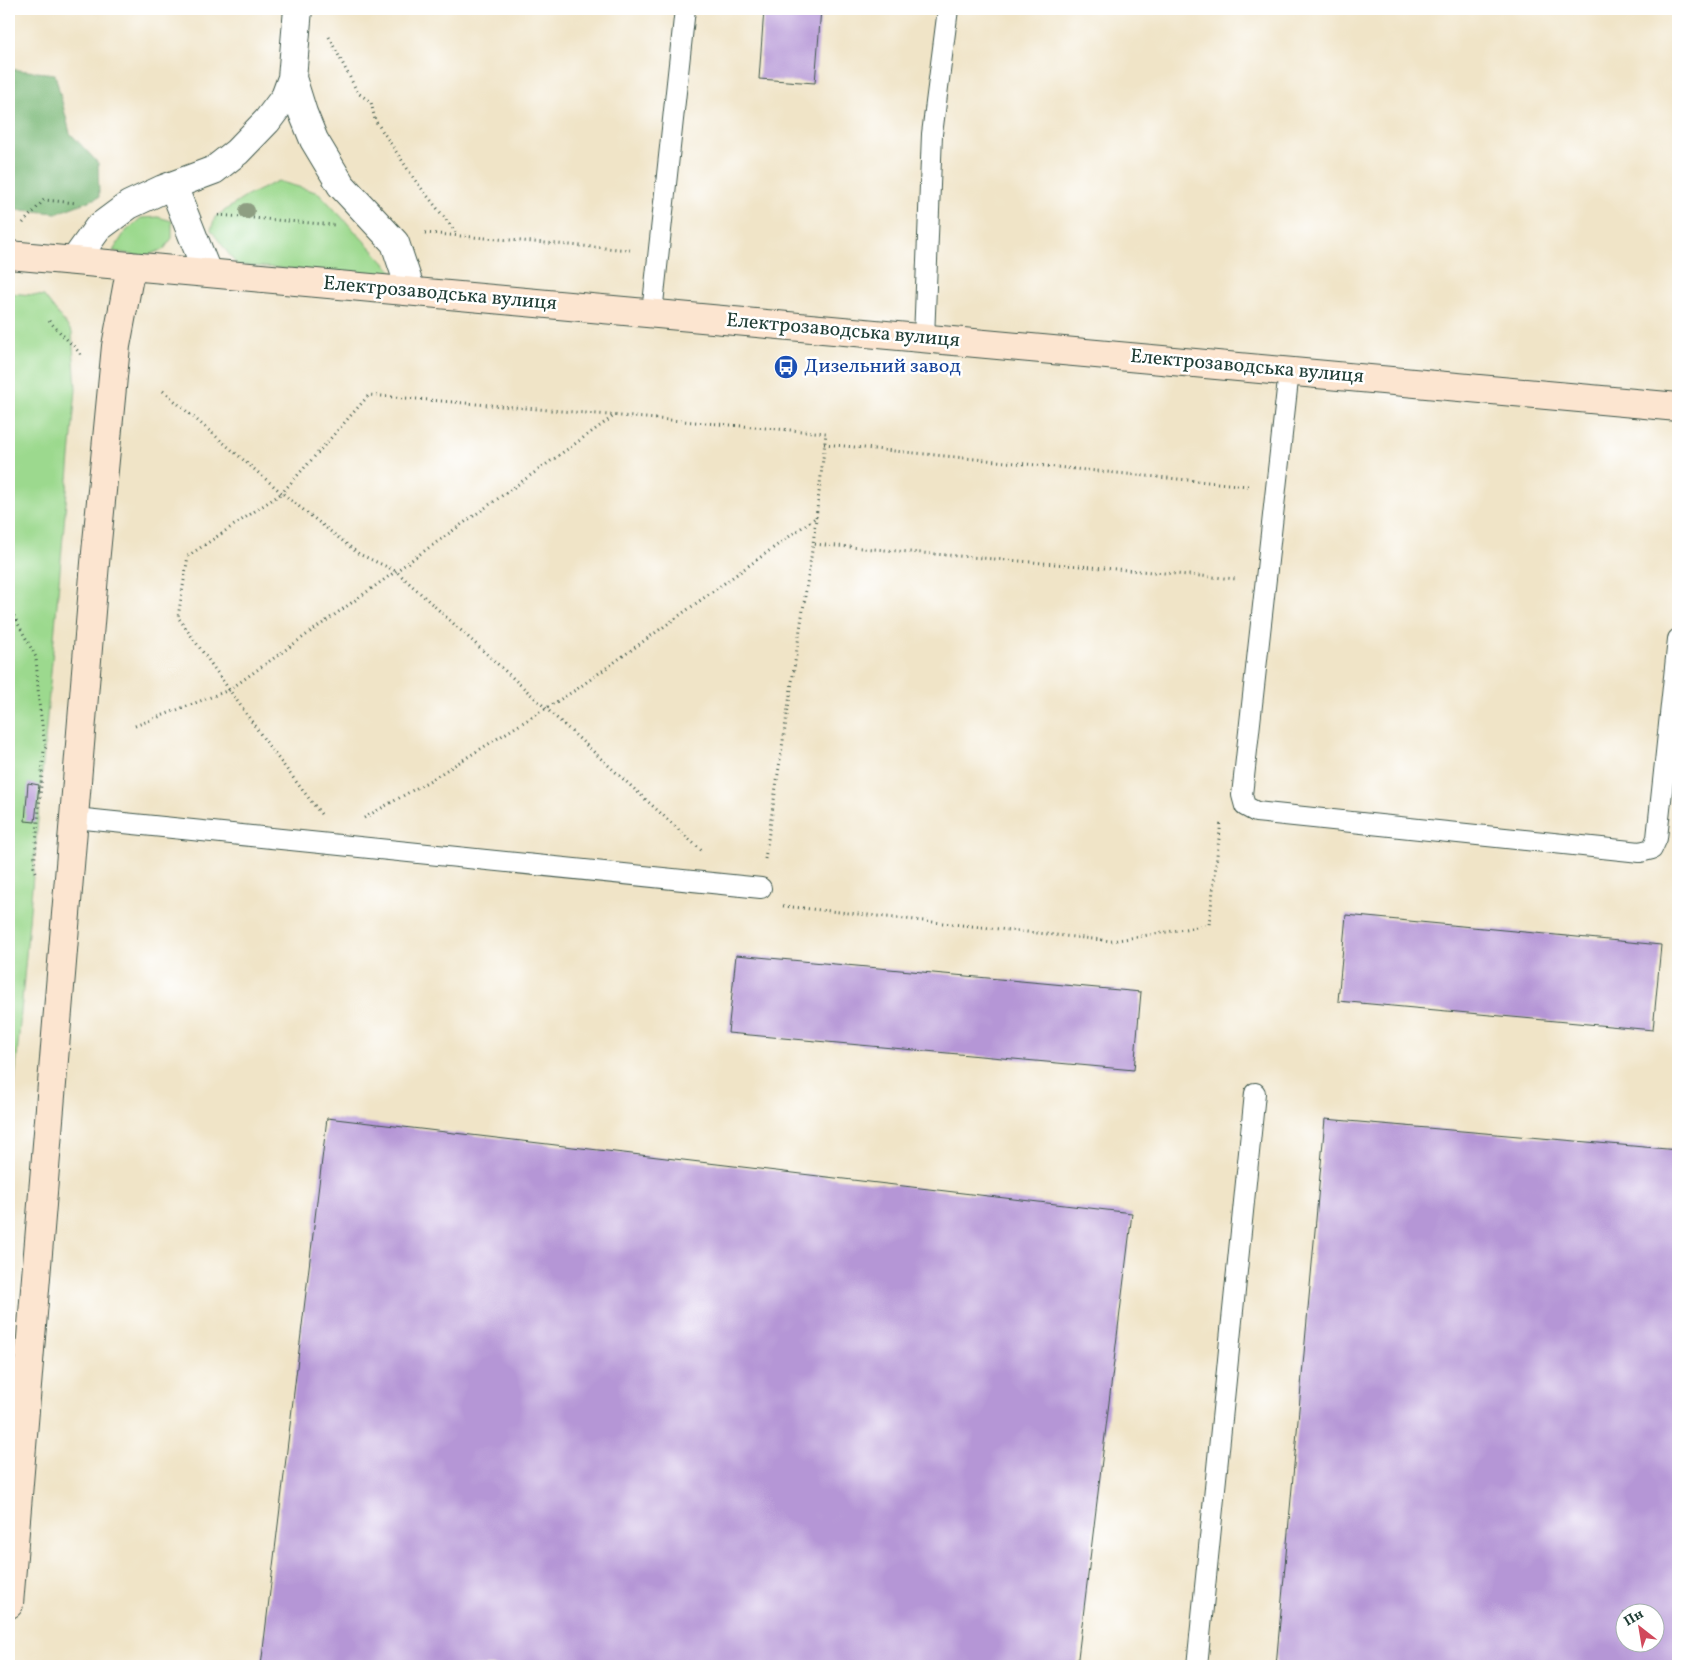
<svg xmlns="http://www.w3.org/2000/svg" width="1687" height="1675" viewBox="0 0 1687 1675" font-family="Vollkorn,serif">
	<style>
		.green { fill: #9cd98e; stroke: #5e8b61 }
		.forest { fill: #7db979; stroke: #4e7b56 }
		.building { fill: #b596d6; fill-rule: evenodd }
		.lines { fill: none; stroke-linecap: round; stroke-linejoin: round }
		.lane-casing { stroke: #3e564a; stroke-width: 22 }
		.street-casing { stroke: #3e564a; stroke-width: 30 }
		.secondary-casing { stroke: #3e564a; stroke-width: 30 }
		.path { stroke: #3e564a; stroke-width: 3; stroke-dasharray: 1 4; stroke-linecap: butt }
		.lane { stroke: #fff; stroke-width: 20 }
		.street { stroke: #fff; stroke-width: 28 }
		.secondary { stroke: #fce5d0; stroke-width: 28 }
		.tree { fill: #8e9e82 }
		.labels { text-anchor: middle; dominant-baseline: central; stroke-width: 5; stroke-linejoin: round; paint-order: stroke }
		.street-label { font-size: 20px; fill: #1f3d34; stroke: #fff }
		.transit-label { font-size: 20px; fill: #164399; stroke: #fff; text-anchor: start }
	</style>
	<rect width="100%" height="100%" fill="#fff"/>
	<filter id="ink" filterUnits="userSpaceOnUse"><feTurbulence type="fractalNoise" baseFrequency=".02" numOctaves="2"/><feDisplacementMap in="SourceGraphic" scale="10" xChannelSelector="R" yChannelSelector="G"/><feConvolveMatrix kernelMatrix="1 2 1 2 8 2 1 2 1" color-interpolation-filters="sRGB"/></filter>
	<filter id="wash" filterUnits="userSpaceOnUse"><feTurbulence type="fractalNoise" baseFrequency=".0096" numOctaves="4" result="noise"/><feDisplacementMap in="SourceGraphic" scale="20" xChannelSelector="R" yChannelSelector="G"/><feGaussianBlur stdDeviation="1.12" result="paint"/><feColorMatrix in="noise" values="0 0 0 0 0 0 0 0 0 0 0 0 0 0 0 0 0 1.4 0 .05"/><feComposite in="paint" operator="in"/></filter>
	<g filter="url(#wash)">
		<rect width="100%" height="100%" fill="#f0e4c7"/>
		<path class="green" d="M 278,181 L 319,193 L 398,277 L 237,265 L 211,230 L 215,217 L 247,196 Z
			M 158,217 L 172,221 L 172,238 L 164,249 L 143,257 L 113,251 L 125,232 L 141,218 Z
			M 9,293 L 44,296 L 72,332 L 76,389 L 9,1148 Z"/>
		<path class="forest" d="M 9,69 L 55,74 L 70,133 L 98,163 L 99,197 L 57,213 L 9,209 Z"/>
		<g id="blocks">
			<path class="building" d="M 764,9 L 821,9 L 815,83 L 759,79 Z
				M 28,783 L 39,785 L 35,822 L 25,821 Z
				M 1346,915 L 1661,945 L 1653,1030 L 1338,1001 Z
				M 736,955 L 1141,992 L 1134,1070 L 728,1033 Z
				M 327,1118 L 1132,1213 L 1077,1666 L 261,1666 Z
				M 1325,1119 L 1678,1150 L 1678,1666 L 1276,1666 ZM 1624,1612 L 1654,1612 L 1654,1642 L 1624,1642 Z"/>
		</g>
	</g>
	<g filter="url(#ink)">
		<use href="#blocks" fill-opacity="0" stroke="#3e564a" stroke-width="1"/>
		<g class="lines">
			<g class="lane-casing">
				<path id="lane" d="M 652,313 L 685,9
					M 924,338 L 932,134 L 948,9
					M 1289,371 L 1242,795 L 1245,806 L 1256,812 L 1640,852 L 1652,849 L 1657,838 L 1678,639
					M 75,818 L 761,888
					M 1197,1666 L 1255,1093"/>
			</g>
			<g class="street-casing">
				<path id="street" d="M 292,78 L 303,113 L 314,140 L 341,185 L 395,243 L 411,291
					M 173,186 L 207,272
					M 75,260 L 98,228 L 129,205 L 163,189 L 214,170 L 237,152 L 267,121 L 285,97 L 292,78 L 298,9"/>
			</g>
			<g class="secondary-casing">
				<path id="secondary" d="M 9,255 L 1678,407
					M 9,1604 L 95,563 L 116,346 L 131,266"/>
			</g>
			<path class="path" d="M 329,37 L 358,93 L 371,102 L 375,120 L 415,180 L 458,235
				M 218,215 L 334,225
				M 23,223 L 44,200 L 77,203
				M 425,233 L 630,250
				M 49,321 L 80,353 L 81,357
				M 163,391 L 282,493 L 369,395 L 826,433 L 813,544 L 1237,579
				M 824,444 L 1248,486
				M 9,607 L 36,657 L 39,703 L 45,745
				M 135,726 L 229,690 L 614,416
				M 321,814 L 271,749 L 178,617 L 188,556 L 282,493 L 359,554 L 396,571 L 703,852
				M 364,818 L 429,781 L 577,689 L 815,518
				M 765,859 L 813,544
				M 36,872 L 34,867 L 44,750 L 46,747
				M 783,906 L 1112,941 L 1209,925 L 1221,821"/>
			<use href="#lane" class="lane"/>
			<use href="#street" class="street"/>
			<use href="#secondary" class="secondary"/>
		</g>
		<circle class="tree" cx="247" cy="211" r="8"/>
	</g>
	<defs>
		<g id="bus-disc" transform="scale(1.25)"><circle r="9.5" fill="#1a4fb4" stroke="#fff"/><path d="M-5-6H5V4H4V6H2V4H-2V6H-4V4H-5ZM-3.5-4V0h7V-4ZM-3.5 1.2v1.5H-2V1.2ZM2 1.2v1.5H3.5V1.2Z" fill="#fff"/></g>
	</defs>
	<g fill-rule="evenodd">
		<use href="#bus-disc" x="786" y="367"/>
	</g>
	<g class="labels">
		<g class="street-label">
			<text transform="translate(440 294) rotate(5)">Електрозаводська вулиця</text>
			<text transform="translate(843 331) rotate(5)">Електрозаводська вулиця</text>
			<text transform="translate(1247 367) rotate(5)">Електрозаводська вулиця</text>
		</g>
		<g class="transit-label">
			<text x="804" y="367">Дизельний завод</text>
		</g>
	</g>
	<rect width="1687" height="1675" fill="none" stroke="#fff" stroke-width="30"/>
	<g transform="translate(1640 1628) rotate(329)"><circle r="24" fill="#ffffff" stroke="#a5b1ae"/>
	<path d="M0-4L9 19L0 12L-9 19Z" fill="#d1495b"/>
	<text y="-8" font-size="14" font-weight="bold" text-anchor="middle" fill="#1f3d34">Пн</text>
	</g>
</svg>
